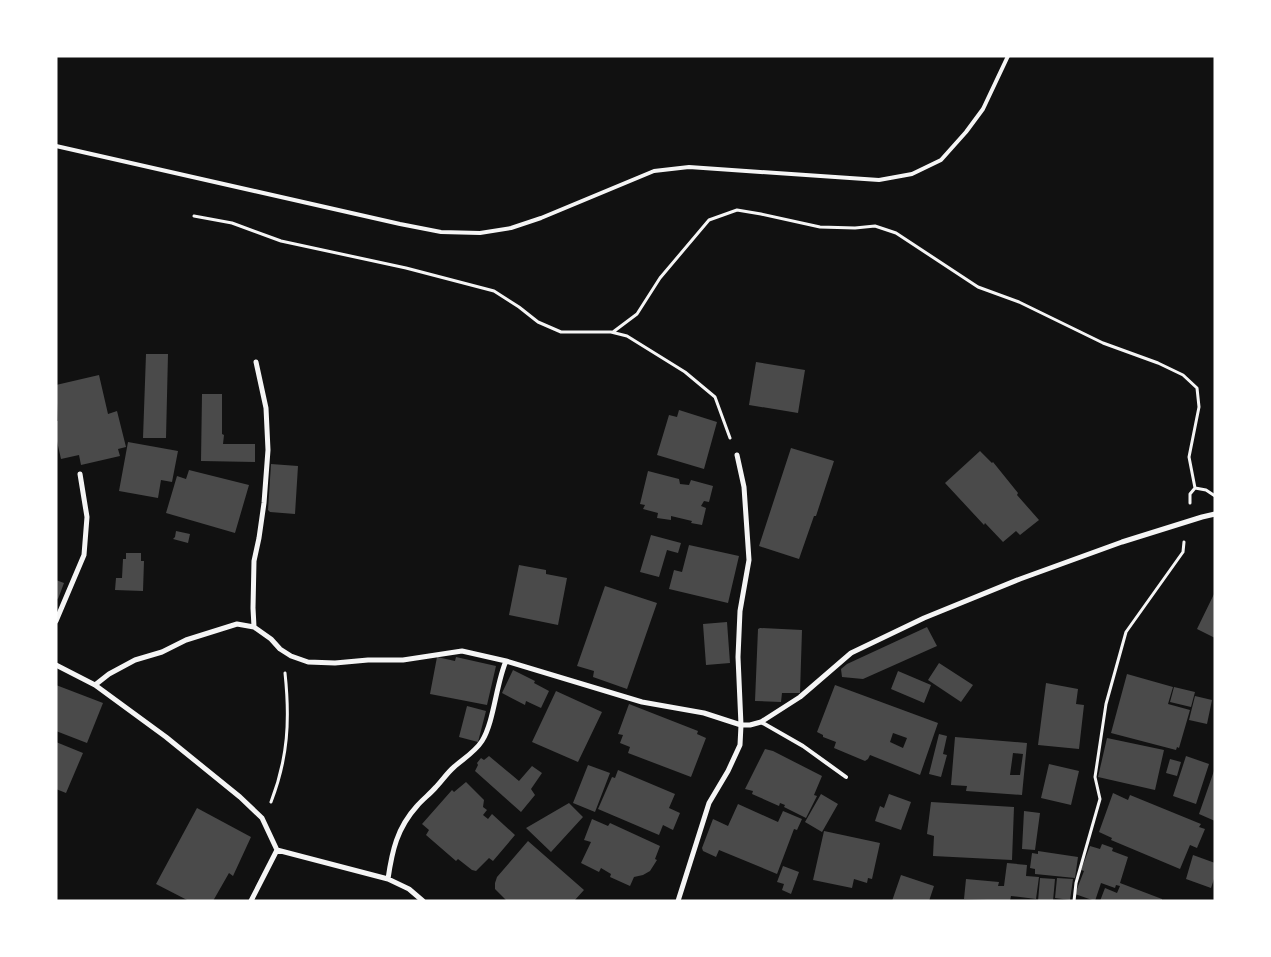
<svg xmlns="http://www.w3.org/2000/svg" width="1271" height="957" viewBox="0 0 1271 957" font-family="'PT Sans',sans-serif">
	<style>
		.building { fill: #4a4a4a; fill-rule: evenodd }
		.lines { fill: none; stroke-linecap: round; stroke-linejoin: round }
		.path { stroke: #f5f5f5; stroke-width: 3 }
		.service { stroke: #f5f5f5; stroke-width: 4 }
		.minor { stroke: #f5f5f5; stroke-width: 5 }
	</style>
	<rect width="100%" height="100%" fill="#111"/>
	<path class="building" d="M 146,354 L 168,354 L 166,438 L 143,438 Z
		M 756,362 L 805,370 L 798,413 L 749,405 Z
		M 99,375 L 108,414 L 117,411 L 126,447 L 118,449 L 120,456 L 81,465 L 79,455 L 61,459 L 56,437 L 56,421 L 58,421 L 56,385 Z
		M 202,394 L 222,394 L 222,434 L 224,435 L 223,444 L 255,444 L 255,462 L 201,461 Z
		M 679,410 L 717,422 L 704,469 L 657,455 L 669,415 L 677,417 Z
		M 128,442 L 178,451 L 172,482 L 161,480 L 158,498 L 119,491 Z
		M 791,448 L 834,461 L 816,516 L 814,516 L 799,559 L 759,546 Z
		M 980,451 L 992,463 L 993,462 L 1018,493 L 1017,495 L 1039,520 L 1020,535 L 1016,531 L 1003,542 L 985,523 L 984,525 L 945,483 Z
		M 271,464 L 298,466 L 295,514 L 270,512 L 268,510 Z
		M 189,470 L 249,485 L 235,533 L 166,513 L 177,476 L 186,479 Z
		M 648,471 L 679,479 L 680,484 L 689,485 L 691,480 L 713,486 L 709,502 L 704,501 L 701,506 L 706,508 L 702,525 L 691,523 L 692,521 L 671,516 L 671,520 L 657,518 L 658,513 L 643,509 L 645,505 L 640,504 Z
		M 176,531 L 190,534 L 188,543 L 173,539 L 175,537 Z
		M 651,535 L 681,543 L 678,553 L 667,550 L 659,577 L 640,572 Z
		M 689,545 L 739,556 L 728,603 L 669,589 L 674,570 L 682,572 Z
		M 126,553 L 141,553 L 141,561 L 144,561 L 143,591 L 115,590 L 116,578 L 122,578 L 123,559 L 126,559 Z
		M 519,565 L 546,570 L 546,574 L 567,578 L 558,625 L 509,615 Z
		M 56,580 L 64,583 L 58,599 L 56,598 Z
		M 605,586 L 657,603 L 627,689 L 593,677 L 594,671 L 577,666 Z
		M 1215,592 L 1215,638 L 1197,629 Z
		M 727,622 L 730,663 L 706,665 L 703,624 Z
		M 927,627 L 937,646 L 863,679 L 842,677 L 841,669 L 847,664 Z
		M 760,628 L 802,630 L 800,693 L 782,693 L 781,702 L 755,701 L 758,629 Z
		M 437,657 L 455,661 L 456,657 L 496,666 L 487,705 L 430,694 Z
		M 939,663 L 973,685 L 961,702 L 928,680 Z
		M 513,670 L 535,681 L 534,683 L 549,691 L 541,708 L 526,701 L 525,705 L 502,693 Z
		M 898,671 L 931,685 L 924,703 L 891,689 Z
		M 1127,674 L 1173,687 L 1168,704 L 1190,710 L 1179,748 L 1177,747 L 1176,750 L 1111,733 Z
		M 1046,683 L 1078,689 L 1076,704 L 1084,705 L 1079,749 L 1038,745 Z
		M 56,685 L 103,703 L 87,743 L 56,731 Z
		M 835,685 L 938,723 L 920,775 L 870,755 L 868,759 L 865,761 L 834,748 L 836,742 L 823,737 L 823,735 L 817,732 ZM 893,733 L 907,738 L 903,748 L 890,742 Z
		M 1174,687 L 1195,692 L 1191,707 L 1170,702 Z
		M 556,691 L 602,712 L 578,762 L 532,742 Z
		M 1195,696 L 1212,700 L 1207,724 L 1189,720 Z
		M 629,704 L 698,731 L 697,734 L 706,738 L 691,777 L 628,753 L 630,747 L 620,743 L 623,735 L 618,734 Z
		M 467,706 L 486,711 L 478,742 L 459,737 Z
		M 939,734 L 947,736 L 943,754 L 947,755 L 941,777 L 929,774 Z
		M 955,737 L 1027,743 L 1022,795 L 966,791 L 967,786 L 951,785 ZM 1013,753 L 1023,754 L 1020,775 L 1010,775 Z
		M 1107,738 L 1164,750 L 1155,790 L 1098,777 Z
		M 56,742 L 83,753 L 66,793 L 56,789 Z
		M 765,749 L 773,751 L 822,776 L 814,795 L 817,796 L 806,818 L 784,807 L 785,805 L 780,803 L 779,806 L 752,794 L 753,791 L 745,789 Z
		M 489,756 L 519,781 L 532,766 L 542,773 L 531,789 L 535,795 L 521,812 L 475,771 L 478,765 L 477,763 L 481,758 L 484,760 Z
		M 1186,756 L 1209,764 L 1196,804 L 1173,796 Z
		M 1170,759 L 1181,762 L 1177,776 L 1166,773 Z
		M 1049,764 L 1079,771 L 1071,805 L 1041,798 Z
		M 588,765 L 610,773 L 595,812 L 573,803 Z
		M 1215,768 L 1215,821 L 1199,814 Z
		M 618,770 L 675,794 L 669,808 L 680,813 L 673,830 L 663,825 L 659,835 L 598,809 L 612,777 L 615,778 Z
		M 466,782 L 484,800 L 483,807 L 487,810 L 483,815 L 488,819 L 492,814 L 515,835 L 493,861 L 489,858 L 476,871 L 472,870 L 458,859 L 456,861 L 426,835 L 429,830 L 422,824 L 452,790 L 454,792 Z
		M 1113,793 L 1128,800 L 1130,795 L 1201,824 L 1199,827 L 1205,829 L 1197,848 L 1190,845 L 1180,869 L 1111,840 L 1112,838 L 1099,832 Z
		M 821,794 L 838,804 L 822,832 L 805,822 Z
		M 889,794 L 911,802 L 901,830 L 875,821 L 880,806 L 884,808 Z
		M 931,802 L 1014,807 L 1012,860 L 933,856 L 934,836 L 927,834 Z
		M 569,803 L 583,817 L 551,852 L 526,828 Z
		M 738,804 L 778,822 L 783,811 L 802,819 L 797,830 L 794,829 L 777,874 L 719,850 L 716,857 L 703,851 L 702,848 L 713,819 L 728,826 Z
		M 197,808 L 251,837 L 233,876 L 229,873 L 213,901 L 189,901 L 156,884 Z
		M 1024,811 L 1040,813 L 1035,850 L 1022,849 Z
		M 592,819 L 608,826 L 610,823 L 660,846 L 655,859 L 657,860 L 650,871 L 643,875 L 634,877 L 630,886 L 610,877 L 611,874 L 601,868 L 599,872 L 581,863 L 591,842 L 584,840 Z
		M 824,831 L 880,843 L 872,879 L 868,878 L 867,883 L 854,879 L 852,888 L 813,880 Z
		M 528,841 L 584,890 L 574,901 L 507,901 L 495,889 L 495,883 L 497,877 Z
		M 1102,844 L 1113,848 L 1112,851 L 1128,857 L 1120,883 L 1162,899 L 1162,901 L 1100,901 L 1105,888 L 1117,893 L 1120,886 L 1116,885 L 1115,888 L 1101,883 L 1095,901 L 1075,894 L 1084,871 L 1081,870 L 1090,846 L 1100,849 Z
		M 1038,851 L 1078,857 L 1075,878 L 1035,874 L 1035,869 L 1030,868 L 1032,853 L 1038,854 Z
		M 1193,855 L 1215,863 L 1215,876 L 1211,888 L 1186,879 Z
		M 1007,863 L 1027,865 L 1026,876 L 1039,877 L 1036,899 L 1011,896 L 1010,901 L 964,899 L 966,879 L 999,882 L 998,886 L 1004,886 Z
		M 783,866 L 799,872 L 791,894 L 782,890 L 784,884 L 777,882 Z
		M 901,875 L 934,886 L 929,901 L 892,901 Z
		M 1040,878 L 1055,879 L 1053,901 L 1038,901 Z
		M 1057,878 L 1073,879 L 1070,900 L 1055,898 Z"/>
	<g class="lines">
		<path class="path" d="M 194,216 L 232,223 L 281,241 L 406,268 L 494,291 L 519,307 L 538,322 L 561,332 L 611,332 L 627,336 L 685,372 L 715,397 L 730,438
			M 613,332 L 637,314 L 660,278 L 709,220 L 737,210 L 761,214 L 820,227 L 855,228 L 875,226 L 896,233 L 978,287 L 1019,302 L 1103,343 L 1158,363 L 1183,375 L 1197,388 L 1199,407 L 1189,457 L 1195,488 L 1206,490 L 1215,496
			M 1190,503 L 1190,494 L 1195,488
			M 271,802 C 288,758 290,720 285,673
			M 1074,901 L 1076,883 L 1100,799 L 1095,777 L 1106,704 L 1126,632 L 1183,552 L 1184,542"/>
		<path class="service" d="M 56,146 L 400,224 L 441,232 L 480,233 L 511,228 L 541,218 L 654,171 L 689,167 L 879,180 L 912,174 L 941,160 L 966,132 L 983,109 L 1008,56
			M 761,722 L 803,746 L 846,777"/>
		<path class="minor" d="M 56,621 L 84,555 L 87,517 L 80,474
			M 254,627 L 253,608 L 254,561 L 259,538 L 264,503 L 268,450 L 266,408 L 256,362
			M 56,665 L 95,685 L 166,737 L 240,797 L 262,818 L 277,850 L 251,901
			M 95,685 L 109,674 L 135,660 L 162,652 L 186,640 L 237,624 L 254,627 L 271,639 L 280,649 L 291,656 L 308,662 L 335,663 L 368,660 L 403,660 L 462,651 L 506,661 L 642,702 L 704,713 L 741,725 L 750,725 L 761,722 L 800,697 L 851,653 L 924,618 L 1020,579 L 1122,542 L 1202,517 L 1215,514
			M 277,850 L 388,879 L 409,889 L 423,901
			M 388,879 C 392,851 397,828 417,806 C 423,799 430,794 436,787 C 442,781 447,773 454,767 C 463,759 475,752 482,741 C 494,722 496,684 506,661
			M 678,901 L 709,803 L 728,771 L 740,745 L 741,725 L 738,657 L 740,611 L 749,560 L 744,487 L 737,455"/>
	</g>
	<rect width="1271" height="957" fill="none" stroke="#ffffff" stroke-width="115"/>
</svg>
